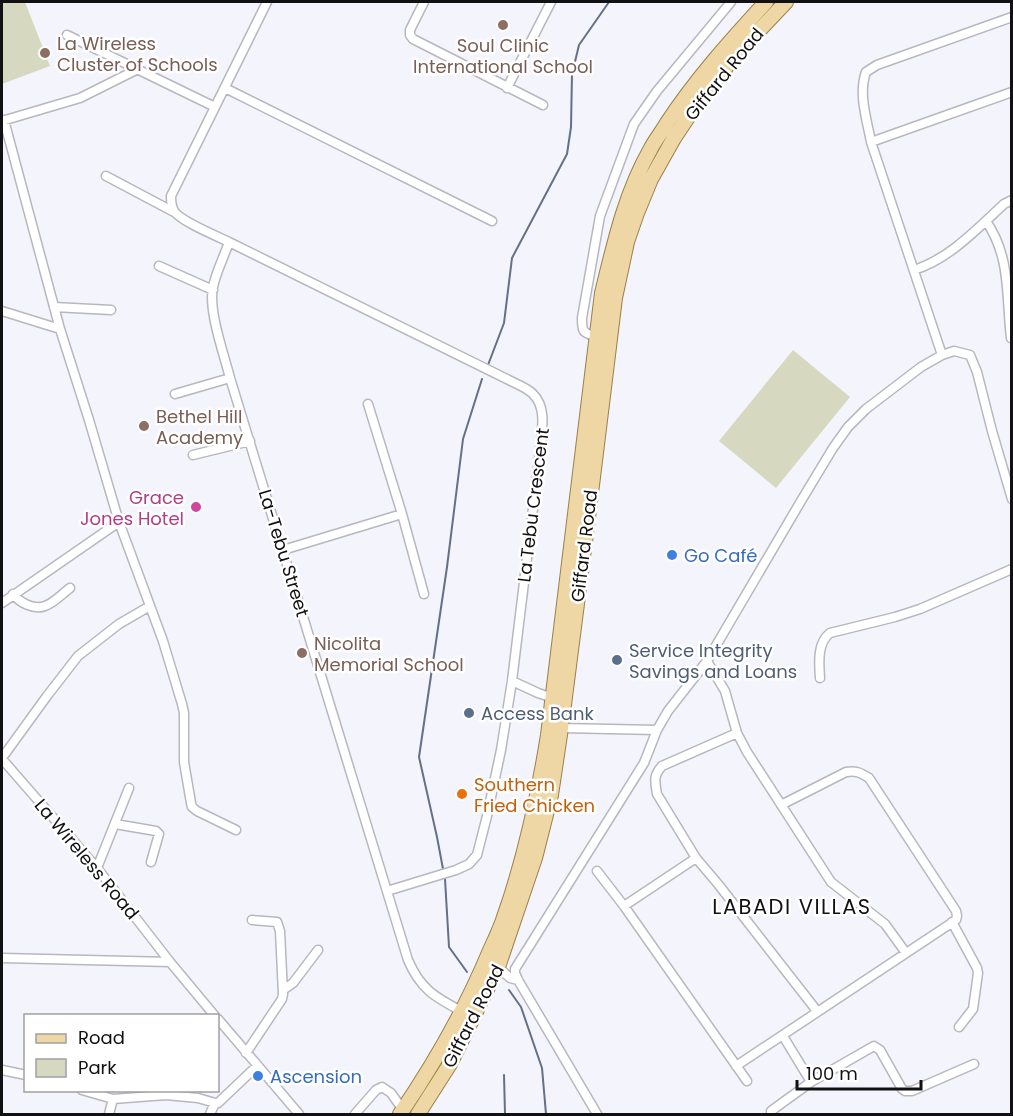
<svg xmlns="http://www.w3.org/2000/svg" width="1013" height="1116" viewBox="0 0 1013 1116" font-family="Poppins,sans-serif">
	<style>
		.green { fill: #d6d9bf }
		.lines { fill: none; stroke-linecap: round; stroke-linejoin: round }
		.stream { stroke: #647084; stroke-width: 2 }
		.street-casing { stroke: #b7b7bf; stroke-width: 11 }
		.primary-casing { stroke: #9a804a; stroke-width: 16 }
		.street { stroke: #fff; stroke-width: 8 }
		.primary { stroke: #eed7a4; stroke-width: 14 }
		.education-dot { fill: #8d6e63; stroke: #fff; stroke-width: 2 }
		.hotel-dot { fill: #d1479c; stroke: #fff; stroke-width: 2 }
		.shop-dot { fill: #3f7fe0; stroke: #fff; stroke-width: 2 }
		.service-dot { fill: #5c6f8a; stroke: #fff; stroke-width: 2 }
		.food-dot { fill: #e8710a; stroke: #fff; stroke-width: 2 }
		.labels { text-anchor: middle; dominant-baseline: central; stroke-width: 5; stroke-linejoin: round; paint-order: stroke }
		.education-label { font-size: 18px; fill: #785e54; stroke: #fff; text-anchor: start }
		.street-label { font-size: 18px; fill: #111113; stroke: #fff }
		.hotel-label { font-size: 18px; fill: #b23c85; stroke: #fff; text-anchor: end }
		.shop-label { font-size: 18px; fill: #366cbe; stroke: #fff; text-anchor: start }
		.service-label { font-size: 18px; fill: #4e5e75; stroke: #fff; text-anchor: start }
		.food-label { font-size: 18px; fill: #c56008; stroke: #fff; text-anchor: start }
		.quarter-label { font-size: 21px; letter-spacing: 1.5px; fill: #111113; stroke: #fff }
	</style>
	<rect width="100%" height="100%" fill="#f4f4fc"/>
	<path class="green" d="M 2,2 L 25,2 L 50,66 L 2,84 Z
		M 793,350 L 850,397 L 776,488 L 719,441 Z"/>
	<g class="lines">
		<path class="stream" d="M 488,365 L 504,323 L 512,258 L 567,154 L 571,127 L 572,74 L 579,45 L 609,2
			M 443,869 L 437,837 L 419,757 L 447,567 L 463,439 L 482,379
			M 445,879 L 449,947 L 467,972
			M 509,990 L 521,1007 L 542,1068 L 546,1114
			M 504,1075 L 505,1114"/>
		<g class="street-casing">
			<path id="street" d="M 267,2 L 171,196 C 171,201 171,206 174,211 C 180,221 217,236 229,242 L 521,386 C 525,388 530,391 533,394 C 548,409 541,433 540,451 L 512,681 L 501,750 L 487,816 L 477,855 L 469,864 L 456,870 L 387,891
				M 424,2 L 410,30 L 410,35 L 413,39 L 543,105
				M 67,35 L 215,107
				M 225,88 L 492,221
				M 507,88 L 551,2
				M 4,120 L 60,329 L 89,420 L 119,522 L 163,641 L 182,704 L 184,713 L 184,762 L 191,803 L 192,807 L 197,811 L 236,830
				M 2,121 L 80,98 L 138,69
				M 871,142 L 1012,92
				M 106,176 L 174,212
				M 986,221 C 1011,257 1006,296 1011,338
				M 229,242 C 224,257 216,272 213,287 C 208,311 224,354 230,378 L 408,960 C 421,990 435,997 463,1012
				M 159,266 L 213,290
				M 914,270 C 949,259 977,229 1004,204 L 1012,200
				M 54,307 L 111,310
				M 2,311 L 60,329
				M 596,337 C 583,332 582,333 582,318 L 600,216 L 634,124 L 657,91 L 731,2
				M 942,355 L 871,142 C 867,120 858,94 866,72 L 877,65 L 1012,17
				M 175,394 L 230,378
				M 368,404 L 402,514 L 424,594
				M 193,455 L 250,441
				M 283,550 L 402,514
				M 13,594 C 20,603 34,610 45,606 C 54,603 63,593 70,588
				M 2,603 L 119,522
				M 707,661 L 725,691 L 737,733 L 747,752 L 831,882 L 885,924 L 906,953
				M 820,678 C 819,663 817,643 830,633 L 895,617 L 920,609 L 1012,569
				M 512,681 L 538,693 L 553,698
				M 561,728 L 657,730 L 668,711 L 707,661 L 801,501 L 833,448 L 848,427 L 866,409 L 921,367 L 942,355 L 954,351 L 970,355 L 977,372 L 992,431 L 1012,499
				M 737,733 L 662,766 C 653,776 655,781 657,794 L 696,858 L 718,884 L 817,1011
				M 2,758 L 47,696 L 78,656 L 119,624 L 150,606
				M 2,759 L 97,868 L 170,962
				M 115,824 L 156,831 L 159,834 L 151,862
				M 97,868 L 129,788
				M 597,871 L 624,906 L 747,1081
				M 624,906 L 696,858
				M 952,922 L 977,968 L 978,973 L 973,1009 L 959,1027
				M 2,958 L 170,962 L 215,1016
				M 498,967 L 510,978 L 518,980
				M 283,990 L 293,983 L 318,950
				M 218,1019 L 299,1114
				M 246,1053 L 282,999 L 283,994 L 280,931 L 277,922 L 252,920
				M 736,1066 L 956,920 L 957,916 L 956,911 L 869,778 C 861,773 856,770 846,772 L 781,805
				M 2,1070 L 26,1075
				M 811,1082 L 874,1046 L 880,1050 L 902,1089 L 905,1091 L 912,1091 L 974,1064
				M 82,1090 L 113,1099 L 166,1095 L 198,1098 L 215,1103 L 218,1103 L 257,1066
				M 109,1114 L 113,1099
				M 210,1114 L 215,1103
				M 355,1114 L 376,1090 L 382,1087 L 391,1093 L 403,1110
				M 597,1114 L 518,980 L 515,973 L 515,969 L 644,763 L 657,730
				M 771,1114 L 771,1111 L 811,1082 L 783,1036"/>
		</g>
		<g class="primary-casing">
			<path id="primary" d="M 400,1114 C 434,1064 464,1012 488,955 C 493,943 500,930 504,917 C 525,858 538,797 548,735 L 602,293 C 614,244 625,194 650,150 C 655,140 662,132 667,123 C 696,79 731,40 766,2
				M 418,1114 L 450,1064 L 498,967 L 535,858 L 551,795 L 561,728 L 587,526 L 615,298 L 627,242 L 637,213 L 651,179 L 674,138 L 696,105 L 735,56 L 786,2"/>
		</g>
		<use href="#street" class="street"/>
		<use href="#primary" class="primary"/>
	</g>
	<g class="education-dot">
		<circle cx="503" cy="25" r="6"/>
		<circle cx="45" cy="53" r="6"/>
		<circle cx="144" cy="426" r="6"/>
		<circle cx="302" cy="653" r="6"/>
	</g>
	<circle class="hotel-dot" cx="196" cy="507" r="6"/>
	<g class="shop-dot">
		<circle cx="672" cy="555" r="6"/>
		<circle cx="258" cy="1076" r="6"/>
	</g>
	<g class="service-dot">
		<circle cx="617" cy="660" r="6"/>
		<circle cx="469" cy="713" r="6"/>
	</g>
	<circle class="food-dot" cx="462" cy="794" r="6"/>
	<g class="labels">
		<g class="education-label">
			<text x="57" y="43">La Wireless<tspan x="57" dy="21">Cluster of Schools</tspan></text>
			<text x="503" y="45" text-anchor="middle">Soul Clinic<tspan x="503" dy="21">International School</tspan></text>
			<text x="156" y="416">Bethel Hill<tspan x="156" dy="21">Academy</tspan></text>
			<text x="314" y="643">Nicolita<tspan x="314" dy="21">Memorial School</tspan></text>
		</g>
		<g class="street-label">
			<text transform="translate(724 74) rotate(-51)">Giffard Road</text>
			<text transform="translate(533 505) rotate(-83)">La Tebu Crescent</text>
			<text transform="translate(584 546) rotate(-83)">Giffard Road</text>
			<text transform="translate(284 553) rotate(73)">La-Tebu Street</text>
			<text transform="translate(87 859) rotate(50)">La Wireless Road</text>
			<text transform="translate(473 1016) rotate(-63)">Giffard Road</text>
		</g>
		<g class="hotel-label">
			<text x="184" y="497">Grace<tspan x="184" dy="21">Jones Hotel</tspan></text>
		</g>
		<g class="shop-label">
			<text x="684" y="555">Go Café</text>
			<text x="270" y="1076">Ascension</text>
		</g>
		<g class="service-label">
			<text x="629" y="650">Service Integrity<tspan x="629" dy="21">Savings and Loans</tspan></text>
			<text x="481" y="713">Access Bank</text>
		</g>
		<g class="food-label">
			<text x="474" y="784">Southern<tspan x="474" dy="21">Fried Chicken</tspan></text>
		</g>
		<g class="quarter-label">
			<text x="792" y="906">LABADI VILLAS</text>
		</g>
	</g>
	<rect width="1013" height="1116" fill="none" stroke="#111113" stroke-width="6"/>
	<rect x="24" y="1014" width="195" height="78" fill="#ffffff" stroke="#a0a0a1" stroke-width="1.5"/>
	<rect x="36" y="1034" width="30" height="9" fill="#eed7a4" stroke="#a0a0a1" stroke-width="1.5"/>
	<text x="78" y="1044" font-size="18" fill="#111113">Road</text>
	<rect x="36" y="1059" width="30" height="18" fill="#d6d9bf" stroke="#a0a0a1" stroke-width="1.5"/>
	<text x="78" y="1074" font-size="18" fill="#111113">Park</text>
	<path d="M797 1080v9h124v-9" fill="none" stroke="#111113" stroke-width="3"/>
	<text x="806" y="1080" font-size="18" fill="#111113" stroke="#ffffff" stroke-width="4.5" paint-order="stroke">100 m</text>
</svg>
